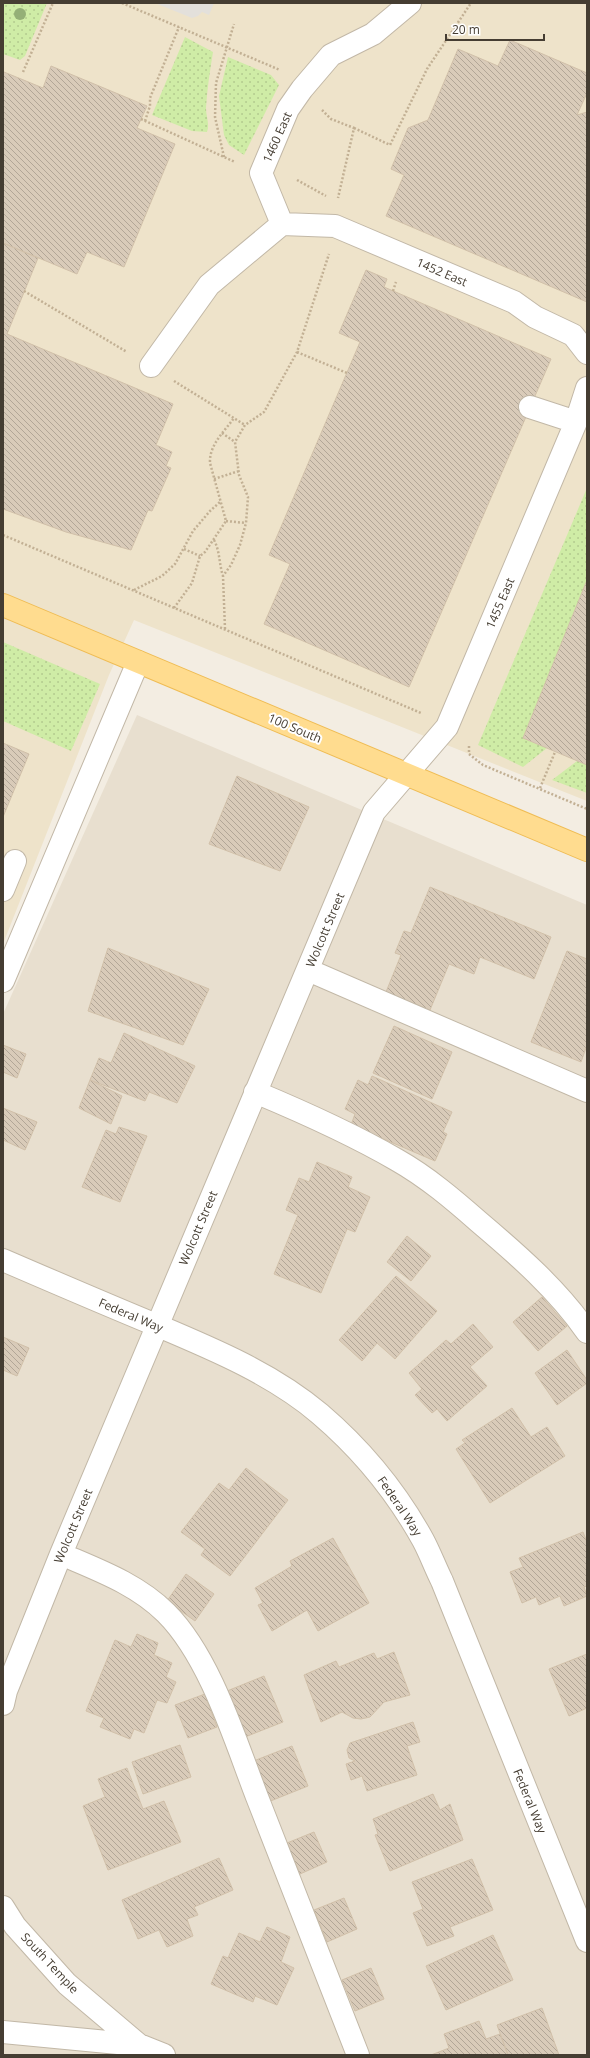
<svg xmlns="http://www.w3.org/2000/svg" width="590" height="2058" viewBox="0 0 590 2058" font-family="'Open Sans',sans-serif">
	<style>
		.residential { fill: #e8dfcf }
		.education { fill: #eee3ca }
		.grass { fill: url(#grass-dots) }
		.parking { fill: #e3e0db }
		.building { fill: url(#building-back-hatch); stroke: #d1c0a9 }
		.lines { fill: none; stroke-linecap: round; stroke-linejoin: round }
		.minor-casing { stroke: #c2b8a7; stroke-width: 24 }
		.major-casing { stroke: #efbc54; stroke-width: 24 }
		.path { stroke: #c2b094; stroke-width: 2.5; stroke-dasharray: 2 2; stroke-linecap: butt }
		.minor { stroke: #fff; stroke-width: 22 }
		.major { stroke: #ffdc8f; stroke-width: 22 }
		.tree { fill: #94af77 }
		.labels { text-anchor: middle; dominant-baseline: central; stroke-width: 4; stroke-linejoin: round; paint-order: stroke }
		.street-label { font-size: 12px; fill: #453d32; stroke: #fff }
	</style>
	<defs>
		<pattern id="grass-dots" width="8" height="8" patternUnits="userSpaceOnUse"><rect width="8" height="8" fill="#cfeca6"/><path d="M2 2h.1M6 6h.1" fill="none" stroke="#b3cb8f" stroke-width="1.8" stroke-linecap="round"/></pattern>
		<pattern id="building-back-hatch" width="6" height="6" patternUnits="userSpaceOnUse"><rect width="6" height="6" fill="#d9cbb9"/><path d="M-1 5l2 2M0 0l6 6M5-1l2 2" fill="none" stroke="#b2a697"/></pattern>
	</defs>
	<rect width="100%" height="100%" fill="#f3ede2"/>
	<path class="residential" d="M 137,715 L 587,905 L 587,2055 L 3,2055 L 3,1014 Z"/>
	<path class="education" d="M 3,3 L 587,3 L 587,801 L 134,620 L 109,675 L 3,944 Z"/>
	<path class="grass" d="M 3,3 L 47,3 L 25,56 L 20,60 L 3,54 Z
		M 185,37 L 213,52 C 210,71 207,89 206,108 C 206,117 210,124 207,132 L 192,131 L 152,115 Z
		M 228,57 L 271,75 L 279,85 L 244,155 L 229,145 L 224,135 L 219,96 Z
		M 587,488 L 587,580 L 523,738 L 547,748 L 523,767 L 478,745 Z
		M 3,642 L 100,684 L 71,751 L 3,721 Z
		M 577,761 L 587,765 L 587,793 L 552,780 Z"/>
	<path class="parking" d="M 155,3 L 214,3 L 209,15 L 202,12 L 198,16 L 192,18 Z"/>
	<path class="building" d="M 510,40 L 587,73 L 587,93 L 577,115 L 587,112 L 587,302 L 386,216 L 404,175 L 391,169 L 408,128 L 428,120 L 458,49 L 498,66 Z
		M 51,66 L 147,106 L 137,128 L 175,144 L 124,267 L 87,252 L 77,274 L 3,243 L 3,74 L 4,72 L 43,88 Z
		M 3,243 L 38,258 L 7,334 L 173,404 L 156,445 L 172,452 L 166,466 L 171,468 L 152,511 L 148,510 L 131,550 L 66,532 L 3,509 Z
		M 366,270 L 387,279 L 384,287 L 551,359 L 409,687 L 264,624 L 290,564 L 269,555 L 360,342 L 339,333 Z
		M 587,580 L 587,765 L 523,738 Z
		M 3,743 L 29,754 L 3,817 Z
		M 237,776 L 309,807 L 280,871 L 209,844 Z
		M 430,887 L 551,937 L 534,979 L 480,957 L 474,974 L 449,964 L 430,1010 L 386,992 L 401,955 L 395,953 L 404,931 L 411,933 Z
		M 108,948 L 209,989 L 183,1045 L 88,1011 Z
		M 567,951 L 587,959 L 587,1045 L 581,1062 L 531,1042 Z
		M 394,1026 L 452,1052 L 432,1099 L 373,1073 Z
		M 124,1033 L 195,1066 L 177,1103 L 149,1092 L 145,1101 L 90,1080 L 99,1058 L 111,1063 Z
		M 3,1045 L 26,1054 L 17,1078 L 3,1072 Z
		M 372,1076 L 452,1112 L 443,1132 L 447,1134 L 435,1161 L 351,1125 L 355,1114 L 345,1109 L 358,1080 L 368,1085 Z
		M 90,1080 L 122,1096 L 111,1124 L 79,1108 Z
		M 3,1108 L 37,1122 L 25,1150 L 3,1140 Z
		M 119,1127 L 147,1136 L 120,1202 L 82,1187 L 106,1130 L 116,1134 Z
		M 317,1162 L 352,1177 L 348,1187 L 370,1197 L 355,1232 L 347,1229 L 321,1293 L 274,1274 L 298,1215 L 286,1210 L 299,1178 L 309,1182 Z
		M 407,1236 L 431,1256 L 411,1281 L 387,1262 Z
		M 396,1276 L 437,1311 L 395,1359 L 377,1343 L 362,1361 L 339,1340 Z
		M 542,1297 L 567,1326 L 538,1351 L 513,1322 Z
		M 473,1324 L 493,1347 L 470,1367 L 487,1386 L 447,1421 L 437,1409 L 432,1413 L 415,1395 L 422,1389 L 409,1373 L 446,1340 L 451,1344 Z
		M 3,1337 L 29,1348 L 17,1376 L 3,1370 Z
		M 567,1350 L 587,1380 L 587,1383 L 557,1405 L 535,1373 Z
		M 512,1408 L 531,1437 L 547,1427 L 565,1456 L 490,1503 L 456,1449 L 465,1443 L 462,1440 Z
		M 246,1468 L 288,1500 L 230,1576 L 201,1555 L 205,1549 L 181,1532 L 219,1483 L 229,1490 Z
		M 583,1532 L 587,1542 L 587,1586 L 584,1587 L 587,1596 L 564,1606 L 560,1596 L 539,1605 L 536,1597 L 522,1603 L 510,1572 L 523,1567 L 519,1558 Z
		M 333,1538 L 369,1603 L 318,1631 L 307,1610 L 272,1631 L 258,1605 L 263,1603 L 255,1588 L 292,1566 L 290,1561 Z
		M 186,1574 L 214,1594 L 195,1621 L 167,1601 Z
		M 137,1634 L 158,1643 L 154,1655 L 172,1663 L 166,1677 L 176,1682 L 167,1703 L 157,1700 L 144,1733 L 134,1729 L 130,1739 L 100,1727 L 104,1718 L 86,1711 L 115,1640 L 131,1647 Z
		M 394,1652 L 410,1695 L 384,1702 L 370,1717 L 361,1719 L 353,1718 L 342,1712 L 321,1722 L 304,1675 L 336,1661 L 339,1667 L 374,1653 L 377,1659 Z
		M 587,1654 L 587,1708 L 569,1716 L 549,1669 Z
		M 264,1676 L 283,1722 L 245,1737 L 227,1691 Z
		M 205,1694 L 217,1727 L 188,1738 L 175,1705 Z
		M 413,1722 L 420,1742 L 407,1746 L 417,1775 L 367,1791 L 362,1776 L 351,1780 L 346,1764 L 355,1761 L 349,1758 L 347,1750 L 350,1743 Z
		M 180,1745 L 191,1777 L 143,1794 L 132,1762 Z
		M 292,1746 L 308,1786 L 268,1802 L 251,1762 Z
		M 127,1768 L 143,1809 L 164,1801 L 181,1842 L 108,1870 L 83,1806 L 105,1797 L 98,1779 Z
		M 433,1794 L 440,1810 L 450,1804 L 463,1840 L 390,1871 L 375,1835 L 378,1834 L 373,1819 Z
		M 314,1832 L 327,1862 L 300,1874 L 287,1843 Z
		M 219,1858 L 233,1890 L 194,1907 L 198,1915 L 187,1919 L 193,1936 L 167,1947 L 159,1930 L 138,1939 L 122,1900 Z
		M 472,1859 L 493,1910 L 450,1927 L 454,1936 L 427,1946 L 413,1913 L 423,1909 L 412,1882 Z
		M 344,1898 L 357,1929 L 327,1942 L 314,1910 Z
		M 267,1927 L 290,1937 L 281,1962 L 294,1968 L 277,2005 L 255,1996 L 253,2002 L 211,1984 L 223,1956 L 228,1958 L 239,1933 L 260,1942 Z
		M 493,1935 L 513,1980 L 446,2010 L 426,1966 Z
		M 371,1968 L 384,1999 L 355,2011 L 342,1980 Z
		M 542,2008 L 559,2055 L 508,2055 L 497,2025 Z
		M 479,2021 L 486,2039 L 500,2034 L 508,2055 L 431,2055 L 449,2048 L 444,2034 Z"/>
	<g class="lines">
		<g class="minor-casing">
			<path id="minor" d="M 282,224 L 335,226 L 514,302 L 535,317 L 573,335 L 587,353
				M 282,224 L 261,173 L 288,109 L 302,89 L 331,55 L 373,34 L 410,3
				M 151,366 L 209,285 L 282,224
				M 530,407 L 576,422
				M 3,890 L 15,861
				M 308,970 L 587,1091
				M 3,981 L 138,662
				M 255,1092 C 303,1112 352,1134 397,1160 C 427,1177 454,1200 479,1222 C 518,1255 558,1290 587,1332
				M 3,1260 C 54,1282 105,1304 156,1325 C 213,1349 273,1374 320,1414 C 361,1449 397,1493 423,1540 C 430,1553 435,1567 442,1581 L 587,1941
				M 61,1554 C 98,1570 137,1584 166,1613 C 210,1657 235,1740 257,1797 C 291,1883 325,1969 358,2055
				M 3,1704 L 6,1691 L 61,1554 L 374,812 L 447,727 L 576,422 L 587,388
				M 3,1907 L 15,1926 L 67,1984 L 139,2045
				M 3,2032 L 139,2045 L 164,2055"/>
		</g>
		<g class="major-casing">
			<path id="major" d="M 3,605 L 587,850"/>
		</g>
		<path class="path" d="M 122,3 L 280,70
			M 23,72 L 53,3
			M 322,110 L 331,119 L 354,128 L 338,198
			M 141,119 L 235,162
			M 145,121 L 150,106 L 150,98 L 179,27
			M 354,128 L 390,145 L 427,69 L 471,3
			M 224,157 L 215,117 L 216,83 L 234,24
			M 297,180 L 326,196
			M 24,291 L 127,352
			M 393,291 L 396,282
			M 297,352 L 347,373
			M 174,381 L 245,425
			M 222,433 L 235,442
			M 214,479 L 239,471
			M 226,521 L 246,523
			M 3,535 L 421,713
			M 214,540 C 220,551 219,564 223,576
			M 184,549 L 200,556
			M 134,590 L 162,576 L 175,564 L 193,531 L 210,511 L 220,502
			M 174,608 L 192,583 L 200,556 L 205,552 L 226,521 L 210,463 C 209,445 224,432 234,418
			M 225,629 L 223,576 L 231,565 L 240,545 L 246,523 L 248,497 L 239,475 L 235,442 L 245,425 L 264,412 L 297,352 L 329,254
			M 469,746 L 469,754 L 483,765 L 587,809
			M 540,788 L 555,752"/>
		<use href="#minor" class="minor"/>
		<use href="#major" class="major"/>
	</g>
	<circle class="tree" cx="20" cy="14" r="6"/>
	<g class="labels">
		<g class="street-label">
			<text transform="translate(277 137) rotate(-66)">1460 East</text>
			<text transform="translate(442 272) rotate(23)">1452 East</text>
			<text transform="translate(500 603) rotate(-67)">1455 East</text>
			<text transform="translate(295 728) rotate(23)">100 South</text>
			<text transform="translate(325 930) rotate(-67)">Wolcott Street</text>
			<text transform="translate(198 1228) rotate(-67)">Wolcott Street</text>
			<text transform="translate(131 1315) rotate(23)">Federal Way</text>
			<text transform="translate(400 1506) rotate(56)">Federal Way</text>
			<text transform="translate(73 1526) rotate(-67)">Wolcott Street</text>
			<text transform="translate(530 1801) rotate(68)">Federal Way</text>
			<text transform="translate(50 1963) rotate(47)">South Temple</text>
		</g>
	</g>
	<rect width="590" height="2058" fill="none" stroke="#453d32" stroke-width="8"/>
	<path d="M446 34v6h98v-6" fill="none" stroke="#453d32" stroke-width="2"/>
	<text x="452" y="34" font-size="12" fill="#453d32" stroke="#ffffff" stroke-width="3" paint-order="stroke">20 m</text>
</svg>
